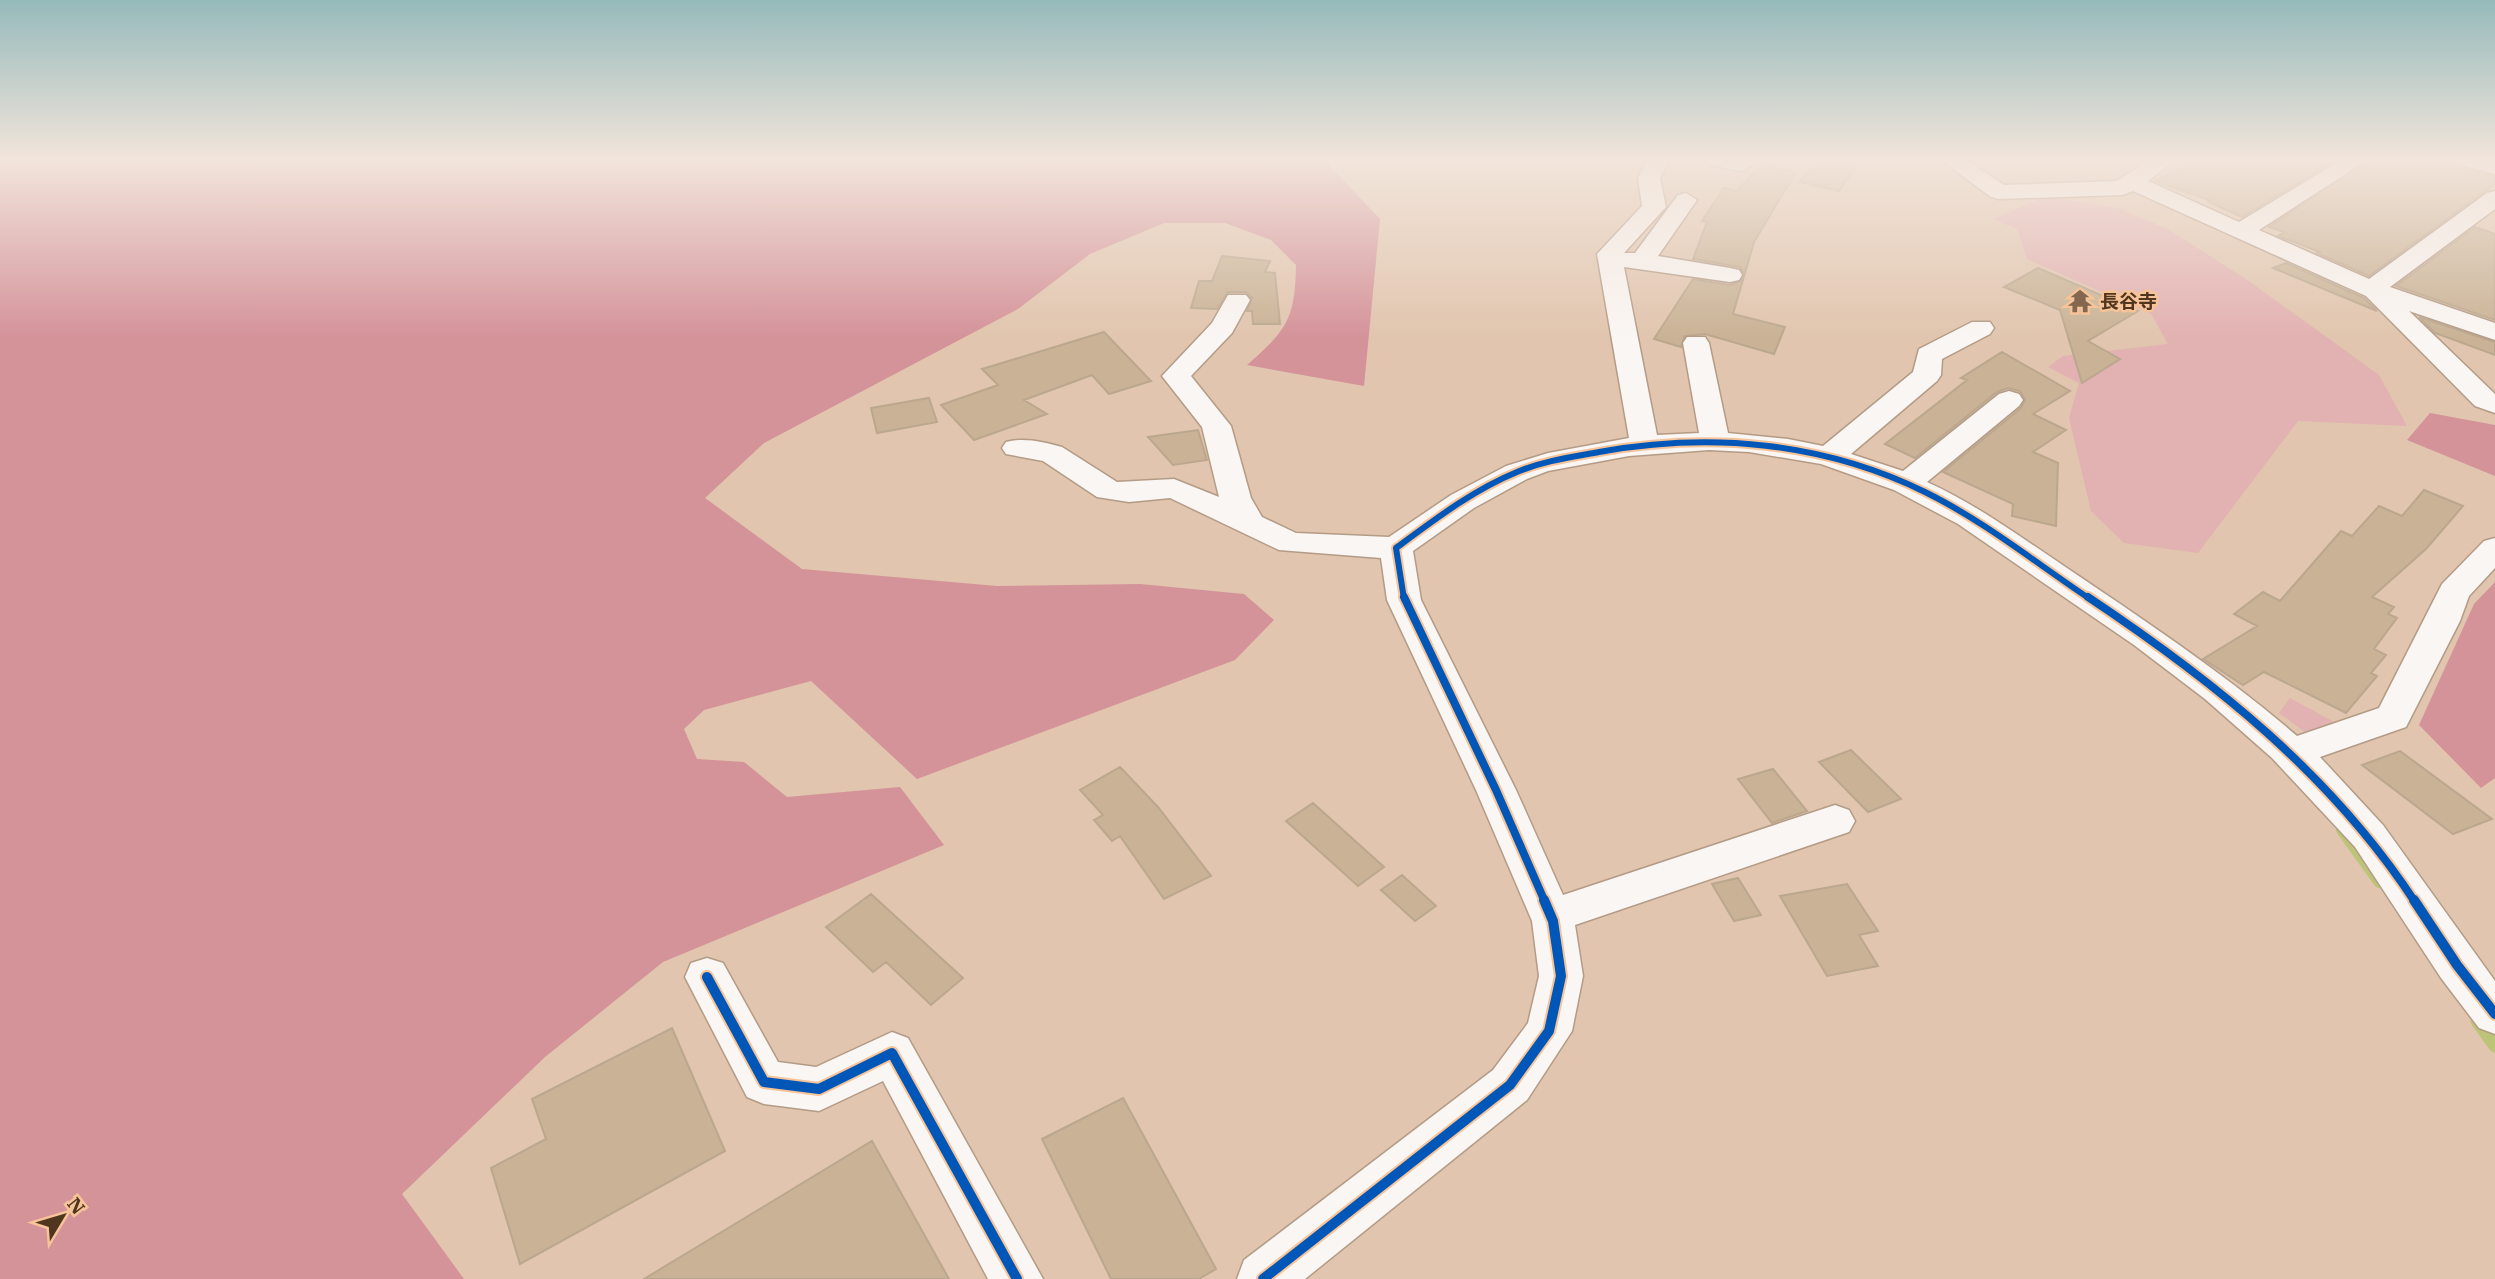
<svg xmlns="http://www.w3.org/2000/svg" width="2495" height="1279" viewBox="0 0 2495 1279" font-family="'IBM Plex Serif','Noto Sans JP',serif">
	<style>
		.green { fill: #e2b1b1 }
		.forest { fill: #d49299 }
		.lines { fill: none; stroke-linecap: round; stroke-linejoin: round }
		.stream-far1 { stroke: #bbc477; stroke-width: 10 }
		.stream { stroke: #bbc477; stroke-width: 13 }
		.building { fill: #c9b295; stroke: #bba78e; stroke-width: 2 }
		.minor-casing { stroke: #b39b86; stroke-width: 3 }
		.minor { fill: #faf6f3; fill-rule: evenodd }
		.cycleway-far2-casing { stroke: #f7c398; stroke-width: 10 }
		.cycleway-far1-casing { stroke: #f7c398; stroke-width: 12 }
		.cycleway-casing { stroke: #f7c398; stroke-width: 14 }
		.cycleway-far2 { stroke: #0057b8; stroke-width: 6 }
		.cycleway-far1 { stroke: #0057b8; stroke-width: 8 }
		.cycleway { stroke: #0057b8; stroke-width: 10 }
		.labels { text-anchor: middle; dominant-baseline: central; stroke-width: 5; stroke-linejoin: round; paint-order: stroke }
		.far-poi-label { font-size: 19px; font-weight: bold; fill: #50351f; stroke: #f7c398; text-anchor: start }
	</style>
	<rect width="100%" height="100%" fill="#e1c5ae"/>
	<path class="green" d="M 2047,196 L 2120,209 L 2168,229 L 2249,281 L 2379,375 L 2407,426 L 2298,421 L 2198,553 L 2124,543 L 2091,511 L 2069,418 L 2079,383 L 2048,367 L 2063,356 L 2168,344 L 2151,314 L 2027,259 L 2017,229 L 1993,219 Z
		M 2290,698 L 2347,729 L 2316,740 L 2279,713 Z"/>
	<path class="forest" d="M 0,160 L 1324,160 L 1380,219 L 1364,386 L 1247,365 C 1287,330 1295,319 1296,265 L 1271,240 L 1225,223 L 1164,223 L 1090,254 L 1018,309 L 764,443 L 705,498 L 802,569 L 997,586 L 1140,584 L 1244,594 L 1274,620 L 1235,660 L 917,779 L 811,681 L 704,710 L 684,729 L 697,759 L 744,762 L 787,797 L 900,787 L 944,845 L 663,962 L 545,1057 L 402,1194 L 464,1279 L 0,1279 Z
		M 2430,413 L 2495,425 L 2495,476 L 2407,440 Z
		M 2495,582 L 2495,778 L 2481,788 L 2419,725 L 2474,604 Z"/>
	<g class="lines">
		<path class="stream-far1" d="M 2341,830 L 2379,883"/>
		<path class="stream" d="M 2477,1021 L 2495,1046"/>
	</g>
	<path class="building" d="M 1818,160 L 1860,160 L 1839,191 L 1799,182 Z
		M 2196,160 L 2336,160 L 2242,217 L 2209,202 L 2212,201 L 2155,181 Z
		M 2369,160 L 2440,160 L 2495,177 L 2495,184 L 2369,276 L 2317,253 L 2320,252 L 2278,236 L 2284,232 L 2269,227 Z
		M 1762,164 L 1796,172 L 1754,242 L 1733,314 L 1785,327 L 1774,354 L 1705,334 L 1685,336 L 1681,347 L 1654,339 L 1693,279 L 1730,285 L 1741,281 L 1744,274 L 1740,267 L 1693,259 L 1707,222 L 1702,221 L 1724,188 L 1737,191 Z
		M 2475,227 L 2495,234 L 2495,320 L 2396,286 Z
		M 1222,256 L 1270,261 L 1265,272 L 1275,273 L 1280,324 L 1253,324 L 1252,311 L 1247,311 L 1252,298 L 1246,292 L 1228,292 L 1217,309 L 1191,308 L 1199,281 L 1212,281 Z
		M 2286,263 L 2364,298 L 2377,311 L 2273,268 Z
		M 2038,268 L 2138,311 L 2088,341 L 2120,359 L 2082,383 L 2060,310 L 2004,287 Z
		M 2419,317 L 2495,342 L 2495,355 L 2435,333 Z
		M 1104,332 L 1151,381 L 1109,394 L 1092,375 L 1024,400 L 1047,414 L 974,440 L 941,405 L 998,385 L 982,369 Z
		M 2002,352 L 2070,391 L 2033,414 L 2066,430 L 2033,452 L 2058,463 L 2056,526 L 2012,516 L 2013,504 L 1943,472 L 2021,408 L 2025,399 L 2020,391 L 2008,388 L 1997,392 L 1915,458 L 1885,444 L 1967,380 L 1961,378 Z
		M 929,398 L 937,422 L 877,433 L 871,408 Z
		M 1198,430 L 1207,460 L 1173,465 L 1148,437 Z
		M 2424,490 L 2463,506 L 2426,549 L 2372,597 L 2394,607 L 2388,614 L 2397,618 L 2374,649 L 2386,655 L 2371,673 L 2377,676 L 2346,713 L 2264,672 L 2243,685 L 2203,659 L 2257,626 L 2234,614 L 2263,592 L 2280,601 L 2341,531 L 2352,536 L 2379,506 L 2402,516 Z
		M 1851,750 L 1901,799 L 1868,812 L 1819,762 Z
		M 2400,751 L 2492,819 L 2453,834 L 2362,765 Z
		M 1120,767 L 1158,807 L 1211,876 L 1164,899 L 1120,836 L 1112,841 L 1094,820 L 1103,815 L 1080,790 Z
		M 1773,769 L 1807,811 L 1772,823 L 1738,779 Z
		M 1313,803 L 1384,867 L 1358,886 L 1286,821 Z
		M 1402,875 L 1436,906 L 1415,921 L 1381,890 Z
		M 1738,878 L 1761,915 L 1734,921 L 1712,884 Z
		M 1847,884 L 1878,931 L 1859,935 L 1878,966 L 1827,976 L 1780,896 Z
		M 871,894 L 963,978 L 931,1005 L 886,962 L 873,972 L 826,927 Z
		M 672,1028 L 725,1151 L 520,1264 L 491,1168 L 546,1139 L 532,1099 Z
		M 1123,1098 L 1216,1269 L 1199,1279 L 1111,1279 L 1042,1139 Z
		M 872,1141 L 949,1279 L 644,1279 Z"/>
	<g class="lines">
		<g class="minor-casing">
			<path id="minor" d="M 1647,160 L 1669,160 L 1660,178 L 1666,207 L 1624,253 L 1635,253 L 1678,195 L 1686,193 L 1697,200 L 1658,256 L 1730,268 L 1739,270 L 1742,275 L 1739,280 L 1730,282 L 1624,267 L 1657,435 L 1699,433 L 1683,343 L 1687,337 L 1705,337 L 1709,343 L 1728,433 L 1788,439 L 1823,446 L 1913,372 L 1919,349 L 1972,322 L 1990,322 L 1994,328 L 1990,334 L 1942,359 L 1941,375 L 1937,381 L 1851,454 L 1903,471 L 1999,394 L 2009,391 L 2019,394 L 2023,400 L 2019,406 L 1927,482 C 1976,504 2019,536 2064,566 C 2144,620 2224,673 2297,736 L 2379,708 L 2442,584 L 2484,541 L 2495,538 L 2495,568 L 2469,596 L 2460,621 L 2406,727 L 2320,757 L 2383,825 L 2495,981 L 2495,1034 L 2479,1028 L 2441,978 L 2355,847 L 2272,758 L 2205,699 L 2134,645 L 1958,524 L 1894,490 L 1821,464 L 1749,452 L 1709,450 L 1629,456 L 1548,471 L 1527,479 L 1474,508 L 1413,551 L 1421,600 L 1516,790 L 1563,895 L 1835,805 L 1849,810 L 1855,821 L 1849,832 L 1575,925 L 1583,976 L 1572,1031 L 1527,1100 L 1305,1279 L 1237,1279 L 1244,1260 L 1493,1070 L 1528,1023 L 1539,976 L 1532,921 L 1476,790 L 1387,600 L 1381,558 L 1279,550 L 1170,498 L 1129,502 L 1097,497 L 1043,461 L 1006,454 L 1002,448 L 1006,442 C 1024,437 1044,442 1062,447 L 1117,482 L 1174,479 L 1219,497 L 1202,427 L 1162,376 L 1212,323 L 1228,295 L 1246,295 L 1250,300 L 1232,333 L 1191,376 L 1231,426 L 1251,498 L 1262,517 L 1296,533 L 1389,537 L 1451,495 L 1506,466 L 1548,453 L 1629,438 L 1597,254 L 1642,206 L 1638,178 Z
				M 1707,160 L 1750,160 L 1753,164 L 1742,171 L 1710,165 Z
				M 1941,160 L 1966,160 L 2004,185 L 2117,181 L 2149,160 L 2175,160 L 2148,181 L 2239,222 L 2341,160 L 2367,160 L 2259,230 L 2369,279 L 2487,193 L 2495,191 L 2495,209 L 2390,287 L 2495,323 L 2495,340 L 2409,311 L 2495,394 L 2495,413 L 2475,406 L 2366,296 L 2133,191 L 2122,195 L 1999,199 L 1991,197 Z
				M 2459,160 L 2495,160 L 2495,174 L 2462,165 Z
				M 707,958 L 723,963 L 778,1062 L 816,1067 L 892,1032 L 908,1038 L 1043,1279 L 988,1279 L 883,1081 L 819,1111 L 764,1104 L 747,1097 L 685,977 L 691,963 Z"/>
		</g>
		<use href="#minor" class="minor"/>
		<g class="cycleway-far2-casing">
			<path id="cycleway-far2" d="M 1404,599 L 1396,548 C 1434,520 1473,490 1517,472 C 1543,461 1572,457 1599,452 C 1711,432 1823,442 1925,492 C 1984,521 2036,563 2090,599"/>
		</g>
		<g class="cycleway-far1-casing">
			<path id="cycleway-far1" d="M 1404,597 L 1496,790 L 1545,902
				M 2088,597 C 2214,681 2331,774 2415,902"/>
		</g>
		<g class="cycleway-casing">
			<path id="cycleway" d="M 2414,900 L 2457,965 L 2495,1014
				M 707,977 L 764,1082 L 819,1089 L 892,1053 L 1017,1279
				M 1263,1279 L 1510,1085 L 1549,1031 L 1561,976 L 1553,921 L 1544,900"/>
		</g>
		<use href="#cycleway-far2" class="cycleway-far2"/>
		<use href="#cycleway-far1" class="cycleway-far1"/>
		<use href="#cycleway" class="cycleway"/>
	</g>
	<linearGradient id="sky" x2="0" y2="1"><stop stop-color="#96babb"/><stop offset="0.47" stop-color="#f2e5db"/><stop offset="1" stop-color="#f2e5db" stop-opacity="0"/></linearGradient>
	<rect width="2495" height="339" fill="url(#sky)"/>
	<defs>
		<g id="temple-bare" transform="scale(1.89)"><path d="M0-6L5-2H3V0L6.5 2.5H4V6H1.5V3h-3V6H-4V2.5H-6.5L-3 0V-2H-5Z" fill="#836751" stroke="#f7c398" stroke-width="2.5" paint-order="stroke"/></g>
	</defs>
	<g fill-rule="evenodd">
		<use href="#temple-bare" x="2080" y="301"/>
	</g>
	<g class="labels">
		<g class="far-poi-label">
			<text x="2100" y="301">長谷寺</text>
		</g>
	</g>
	<g transform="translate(63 1216) rotate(52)" stroke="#f7c398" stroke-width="5" paint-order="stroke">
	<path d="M0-5L12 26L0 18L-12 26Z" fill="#50351f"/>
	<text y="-10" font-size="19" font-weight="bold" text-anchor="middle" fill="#50351f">N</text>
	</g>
</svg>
